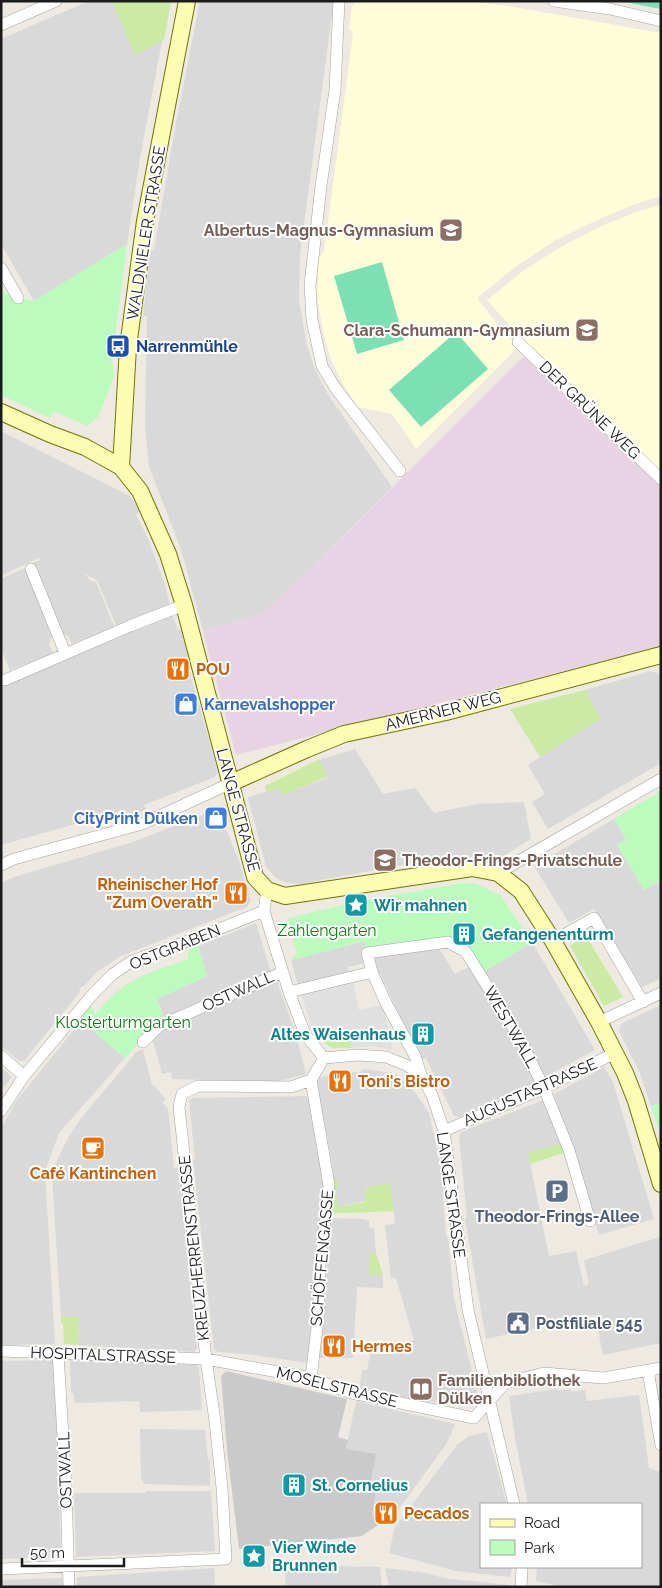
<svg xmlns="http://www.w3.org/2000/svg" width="662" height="1588" viewBox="0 0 662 1588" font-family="Raleway,sans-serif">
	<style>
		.residential { fill: #dad9d9 }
		.industrial { fill: #e8d3e5 }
		.education { fill: #fffdd9 }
		.religious { fill: #cacaca }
		.grass { fill: #cbeba4 }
		.park { fill: #bbfbbd }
		.pitch { fill: #7be1b4 }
		.parking { fill: #e0e0e0 }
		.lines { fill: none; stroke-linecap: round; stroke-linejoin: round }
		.minor-casing { stroke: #a3a3a3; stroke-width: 12 }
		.secondary-casing { stroke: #707600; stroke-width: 18 }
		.minor { stroke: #fff; stroke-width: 11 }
		.secondary { stroke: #fcfcb2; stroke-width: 16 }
		.labels { text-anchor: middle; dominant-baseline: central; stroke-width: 4; stroke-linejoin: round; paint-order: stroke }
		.education-label { font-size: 16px; font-weight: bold; fill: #785e54; stroke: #fff; text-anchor: end }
		.street-label { font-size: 16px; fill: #1c1c1c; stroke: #fff }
		.transit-label { font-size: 16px; font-weight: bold; fill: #164399; stroke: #fff; text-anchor: start }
		.food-label { font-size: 16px; font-weight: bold; fill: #c56008; stroke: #fff; text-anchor: start }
		.shop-label { font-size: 16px; font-weight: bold; fill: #366cbe; stroke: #fff; text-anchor: start }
		.culture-label { font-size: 16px; font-weight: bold; fill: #0d838f; stroke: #fff; text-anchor: start }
		.park-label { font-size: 16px; fill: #077e0a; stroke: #fff }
		.service-label { font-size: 16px; font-weight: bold; fill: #4e5e75; stroke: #fff }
	</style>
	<rect width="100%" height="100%" fill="#eee9e1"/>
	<path class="residential" d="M 89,1 L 112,1 L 135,55 L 162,41 L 140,158 L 127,244 L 34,301 L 1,244 L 1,39 Z
		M 200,1 L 332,1 L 333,7 L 300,254 L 299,300 L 307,346 L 315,369 L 327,393 L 392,487 L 320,560 L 260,615 L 203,631 L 181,549 L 149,467 L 145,425 L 147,316 L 143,316 L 150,250 L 154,250 L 176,123 Z
		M 1,431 L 130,496 L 140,512 L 136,514 L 149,541 L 165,585 L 170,605 L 116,625 L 97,580 L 85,574 L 91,581 L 96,582 L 114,626 L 72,644 L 68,636 L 59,632 L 31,564 L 40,560 L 39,558 L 2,575 L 3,578 L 25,568 L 53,634 L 49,644 L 53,653 L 10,670 L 1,649 Z
		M 173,615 L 178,630 L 185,629 L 192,655 L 185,657 L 215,761 L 218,772 L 215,777 L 144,805 L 146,810 L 125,820 L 121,811 L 1,845 L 1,686 L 126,635 L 137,627 Z
		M 651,671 L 658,673 L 661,678 L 661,763 L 548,829 L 532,802 L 545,794 L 528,765 L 600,719 L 585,690 Z
		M 355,749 L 383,794 L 415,788 L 434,813 L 477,804 L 524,802 L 531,839 L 502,857 L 446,857 L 300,884 L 287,883 L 276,878 L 266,867 L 248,797 L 280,788 L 282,795 L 327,778 L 319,760 Z
		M 218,809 L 239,861 L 251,901 L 247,907 L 121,956 L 97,972 L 85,985 L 79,989 L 80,992 L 24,1061 L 19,1061 L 1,1046 L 1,883 L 17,876 L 133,842 Z
		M 614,819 L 626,839 L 617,845 L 644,890 L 661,880 L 661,978 L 642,987 L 594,909 L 569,923 L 534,866 Z
		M 256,923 L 271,973 L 165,1020 L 157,999 L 207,976 L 198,946 Z
		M 365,941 L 367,950 L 366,963 L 348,967 L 349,973 L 298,986 L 292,964 L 292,960 Z
		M 532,942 L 595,1050 L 545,1077 L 484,972 Z
		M 438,947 L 455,974 L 471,966 L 505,1021 L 538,1081 L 459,1117 L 454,1116 L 426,1058 L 422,1059 L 405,1028 L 381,975 L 379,975 L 374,957 Z
		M 277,981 L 296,1035 L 299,1038 L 298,1042 L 306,1074 L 276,1082 L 172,1079 L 171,1072 L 162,1074 L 152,1038 L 179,1021 L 256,988 Z
		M 661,1005 L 661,1102 L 651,1106 L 640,1073 L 619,1031 L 622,1023 Z
		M 81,1021 L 125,1058 L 59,1133 L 45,1171 L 55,1344 L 1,1345 L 1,1128 L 17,1100 Z
		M 143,1049 L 152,1085 L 154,1085 L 166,1100 L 162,1102 L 168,1109 L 174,1168 L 179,1168 L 197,1348 L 194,1352 L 78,1345 L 79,1318 L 61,1316 L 52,1178 L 53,1169 L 68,1138 L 78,1122 L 134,1055 L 134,1053 Z
		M 1,1067 L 12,1077 L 1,1091 Z
		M 604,1067 L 613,1082 L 654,1219 L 599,1235 L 554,1094 Z
		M 363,1069 L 393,1073 L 399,1076 L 415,1092 L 429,1113 L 439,1157 L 445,1196 L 443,1197 L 446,1236 L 448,1237 L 454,1299 L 479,1400 L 452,1403 L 423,1401 L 359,1390 L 362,1370 L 367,1370 L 372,1343 L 393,1345 L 414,1340 L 396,1278 L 391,1278 L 385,1225 L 395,1224 L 390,1183 L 366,1188 L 366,1201 L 338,1207 L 334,1189 L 332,1162 L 316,1078 L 348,1072 L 360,1072 Z
		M 311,1096 L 324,1182 L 315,1320 L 308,1363 L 246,1354 L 218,1352 L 214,1349 L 193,1160 L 195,1159 L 189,1101 L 192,1098 Z
		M 546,1099 L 564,1143 L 528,1153 L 549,1256 L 576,1251 L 584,1286 L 589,1284 L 584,1260 L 660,1237 L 661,1343 L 603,1355 L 595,1315 L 486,1339 L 465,1219 L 467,1218 L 459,1136 L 461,1132 Z
		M 332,1218 L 364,1219 L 369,1221 L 369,1228 L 374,1228 L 376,1253 L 370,1253 L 370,1275 L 383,1275 L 383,1288 L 357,1287 L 353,1358 L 318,1358 Z
		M 103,1359 L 196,1365 L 199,1368 L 202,1410 L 140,1412 L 139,1401 L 74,1403 L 74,1393 L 71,1393 L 70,1360 Z
		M 55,1360 L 61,1557 L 1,1559 L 1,1361 Z
		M 557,1389 L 558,1391 L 571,1389 L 571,1392 L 585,1390 L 587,1401 L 639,1395 L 649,1468 L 660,1472 L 661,1587 L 563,1587 L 536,1581 L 537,1567 L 641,1567 L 641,1504 L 528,1504 L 515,1438 L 509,1396 Z
		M 356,1401 L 455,1424 L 447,1443 L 391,1520 L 372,1516 L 376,1491 L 370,1490 L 374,1470 L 346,1449 Z
		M 140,1429 L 205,1430 L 208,1460 L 210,1460 L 210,1486 L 144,1484 L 141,1478 Z
		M 487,1432 L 507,1504 L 481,1504 L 481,1567 L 512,1567 L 510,1577 L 456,1571 L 389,1553 L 395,1527 L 457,1445 L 469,1436 Z
		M 146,1491 L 211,1491 L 215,1551 L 76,1557 L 74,1493 L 145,1493 Z
		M 286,1565 L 380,1567 L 382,1587 L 285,1587 Z
		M 214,1568 L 215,1587 L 77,1587 L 77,1577 Z
		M 385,1568 L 426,1573 L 443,1578 L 508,1585 L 508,1587 L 389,1587 Z
		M 62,1578 L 63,1587 L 1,1587 L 1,1580 Z"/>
	<path class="industrial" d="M 524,356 L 661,487 L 661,646 L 236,755 L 203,631 L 260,615 L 320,560 Z"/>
	<path class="education" d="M 355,1 L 469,1 L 508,6 L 661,33 L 661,196 L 635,204 L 595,221 L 556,240 L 518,265 L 477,298 L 497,324 L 518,347 L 416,449 L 392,414 L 358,407 L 343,384 L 332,362 L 325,340 L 317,298 L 319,257 L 324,252 L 353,34 L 349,28 L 352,7 Z
		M 661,205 L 661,472 L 524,341 L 487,300 L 523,271 L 561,247 L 599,227 L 639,211 Z"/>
	<path class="religious" d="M 226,1371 L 347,1399 L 338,1437 L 348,1440 L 346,1449 L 376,1454 L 370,1489 L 376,1491 L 372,1516 L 380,1518 L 378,1525 L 362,1536 L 239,1549 L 227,1450 L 221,1376 Z"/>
	<path class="grass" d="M 112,1 L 171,1 L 164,40 L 135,55 Z
		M 585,690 L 600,719 L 540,757 L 510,709 Z
		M 319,759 L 327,777 L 282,795 L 280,788 L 266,792 L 265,786 Z
		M 586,936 L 623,997 L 604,1006 L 570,946 Z
		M 349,1035 L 352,1048 L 332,1048 L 323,1042 Z
		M 564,1143 L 566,1152 L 530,1164 L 528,1153 Z
		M 333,1179 L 336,1179 L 338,1189 L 335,1190 L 339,1207 L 366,1202 L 364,1192 L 367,1191 L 366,1188 L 390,1183 L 394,1211 L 350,1213 L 332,1213 Z
		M 370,1253 L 376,1253 L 383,1275 L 369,1275 Z
		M 61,1316 L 79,1317 L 78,1345 L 64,1344 L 63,1323 L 61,1323 Z"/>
	<path class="park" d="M 127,244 L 112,359 L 114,377 L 98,417 L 87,426 L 54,411 L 50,418 L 1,395 L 1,292 L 34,301 Z
		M 661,791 L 661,880 L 644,890 L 617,845 L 626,839 L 614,819 Z
		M 463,883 L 476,884 L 500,895 L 532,942 L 484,972 L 466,943 L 460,943 L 456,938 L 367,950 L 364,941 L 292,960 L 293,957 L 297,954 L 288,920 L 289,918 L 355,902 Z
		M 198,946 L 207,976 L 157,999 L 165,1020 L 155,1025 L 125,1058 L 81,1021 L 79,1017 L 90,1004 L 95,1015 C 105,1004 114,993 126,985 C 144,973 167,967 188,959 L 189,948 Z
		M 661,1102 L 661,1137 L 651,1106 Z"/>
	<path class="pitch" d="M 619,1 L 661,1 L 661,9 Z
		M 382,262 L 404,340 L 357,354 L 334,276 Z
		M 456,332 L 488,369 L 421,427 L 389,390 Z"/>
	<path class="parking" d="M 353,980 L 359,1010 L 383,1005 L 393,1050 L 372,1046 L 352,1048 L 348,1035 L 323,1042 L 313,1030 L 300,992 Z"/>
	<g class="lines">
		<g class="minor-casing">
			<path id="minor" d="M 339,1 L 335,90 L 321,186 L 310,285 L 312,320 L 322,366 L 336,389 L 400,471
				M 554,1 L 610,9 L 661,21
				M 1,25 L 56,1
				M 1,268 L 18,298
				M 518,342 L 661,479
				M 31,569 L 65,653
				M 5,680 L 130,626 L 184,605
				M 1,865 L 14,859 L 142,824 L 231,783
				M 498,873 L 661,779
				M 267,890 L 264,911 L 289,992 L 305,1034 L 324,1058
				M 553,941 L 594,918 L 643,1002
				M 372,972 L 367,953 L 448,942 L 466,952 L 519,1037 L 544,1088 L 569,1150 L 590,1221
				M 289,992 L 372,972 L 386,1003 L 415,1056 L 421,1075
				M 599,1022 L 661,993
				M 143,1042 L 159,1026 L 283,972
				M 1,1056 L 24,1076
				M 324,1058 L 358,1055 L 386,1057 L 406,1065 L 421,1075 L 432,1095 L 444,1131 L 468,1310 L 514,1504
				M 311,1080 L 329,1185 L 320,1265 L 318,1319 L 311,1378
				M 1,1111 L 24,1076 L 93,994 L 113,974 L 132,961 L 194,939 L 264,911
				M 444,1131 L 544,1088 L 615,1053
				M 1,1351 L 206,1359 L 311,1378 L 352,1393 L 474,1418 L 505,1383 L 544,1373 L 603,1378 L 661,1368
				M 58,1353 L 66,1487 L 69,1587
				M 648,1371 L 661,1445
				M 1,1569 L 226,1559 L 222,1488 L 215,1421 L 206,1359 L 179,1107 L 182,1094 L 198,1086 L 291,1087 L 311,1080 L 324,1058
				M 521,1587 L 522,1567"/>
		</g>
		<g class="secondary-casing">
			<path id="secondary" d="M 1,412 L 50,434 L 85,447 L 121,467 L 140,491 L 168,554 L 184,605 L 255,877 L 267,890 L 285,896 L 472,868 L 498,873 L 521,891 L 553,941 L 599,1022 L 625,1073 L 636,1101 L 661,1184
				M 121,467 L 128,347 L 145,221 L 187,1
				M 231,783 L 307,749 L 344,734 L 446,712 L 661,655"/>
		</g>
		<use href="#minor" class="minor"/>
		<use href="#secondary" class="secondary"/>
	</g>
	<defs>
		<g id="school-square" transform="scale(1.25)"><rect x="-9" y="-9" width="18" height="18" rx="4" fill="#8d6e63" stroke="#fff"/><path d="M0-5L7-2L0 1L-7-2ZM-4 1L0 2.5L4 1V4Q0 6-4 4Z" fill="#fff"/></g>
		<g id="bus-square" transform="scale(1.25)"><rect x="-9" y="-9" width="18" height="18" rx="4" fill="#1a4fb4" stroke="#fff"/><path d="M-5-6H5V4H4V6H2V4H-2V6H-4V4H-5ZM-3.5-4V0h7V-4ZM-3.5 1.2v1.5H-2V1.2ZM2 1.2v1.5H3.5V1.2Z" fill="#fff"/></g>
		<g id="restaurant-square" transform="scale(1.25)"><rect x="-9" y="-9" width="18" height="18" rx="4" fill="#e8710a" stroke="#fff"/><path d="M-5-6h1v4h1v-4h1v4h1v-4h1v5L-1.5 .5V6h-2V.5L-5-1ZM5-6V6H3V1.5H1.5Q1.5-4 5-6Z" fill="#fff"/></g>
		<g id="shop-square" transform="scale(1.25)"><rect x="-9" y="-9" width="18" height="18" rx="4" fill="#3f7fe0" stroke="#fff"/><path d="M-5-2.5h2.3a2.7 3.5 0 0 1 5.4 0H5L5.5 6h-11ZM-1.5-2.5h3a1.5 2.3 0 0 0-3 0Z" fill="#fff"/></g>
		<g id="sight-square" transform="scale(1.25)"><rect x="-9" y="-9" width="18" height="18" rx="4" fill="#0f9aa8" stroke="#fff"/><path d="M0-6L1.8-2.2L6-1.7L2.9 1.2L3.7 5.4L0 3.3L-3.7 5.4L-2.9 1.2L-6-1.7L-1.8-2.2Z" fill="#fff"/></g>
		<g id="building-square" transform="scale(1.25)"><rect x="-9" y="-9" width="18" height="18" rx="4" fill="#0f9aa8" stroke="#fff"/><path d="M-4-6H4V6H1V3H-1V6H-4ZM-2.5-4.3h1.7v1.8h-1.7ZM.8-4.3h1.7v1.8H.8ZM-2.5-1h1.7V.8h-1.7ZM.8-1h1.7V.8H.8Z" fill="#fff"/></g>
		<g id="cafe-square" transform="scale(1.25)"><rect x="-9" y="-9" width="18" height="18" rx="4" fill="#e8710a" stroke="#fff"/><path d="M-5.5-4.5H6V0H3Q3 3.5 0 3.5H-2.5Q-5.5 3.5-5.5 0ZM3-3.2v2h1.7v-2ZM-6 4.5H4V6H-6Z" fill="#fff"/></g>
		<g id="parking-square" transform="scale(1.25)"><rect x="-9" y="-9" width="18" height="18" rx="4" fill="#5c6f8a" stroke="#fff"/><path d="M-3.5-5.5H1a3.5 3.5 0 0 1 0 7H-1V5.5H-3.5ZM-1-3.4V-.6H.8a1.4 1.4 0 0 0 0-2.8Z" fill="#fff"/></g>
		<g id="civic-square" transform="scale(1.25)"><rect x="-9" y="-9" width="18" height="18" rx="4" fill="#5c6f8a" stroke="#fff"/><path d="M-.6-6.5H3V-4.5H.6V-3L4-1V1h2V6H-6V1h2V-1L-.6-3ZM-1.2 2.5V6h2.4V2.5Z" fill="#fff"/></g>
		<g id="library-square" transform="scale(1.25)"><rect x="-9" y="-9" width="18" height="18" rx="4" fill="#8d6e63" stroke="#fff"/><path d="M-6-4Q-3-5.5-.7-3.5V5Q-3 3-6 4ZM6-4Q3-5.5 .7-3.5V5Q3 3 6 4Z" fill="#fff"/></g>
	</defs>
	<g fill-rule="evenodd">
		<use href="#school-square" x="451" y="230"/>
		<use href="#school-square" x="587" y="330"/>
		<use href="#bus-square" x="118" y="346"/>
		<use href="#restaurant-square" x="178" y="669"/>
		<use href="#shop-square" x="186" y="704"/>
		<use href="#shop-square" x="216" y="818"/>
		<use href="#school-square" x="385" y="860"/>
		<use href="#restaurant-square" x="236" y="893"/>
		<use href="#sight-square" x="356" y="905"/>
		<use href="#building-square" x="464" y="934"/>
		<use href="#building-square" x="423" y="1034"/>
		<use href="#restaurant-square" x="340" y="1081"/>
		<use href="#cafe-square" x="93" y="1148"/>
		<use href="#parking-square" x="557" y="1191"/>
		<use href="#civic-square" x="518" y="1323"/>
		<use href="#restaurant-square" x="334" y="1346"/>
		<use href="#library-square" x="421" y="1389"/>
		<use href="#building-square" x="294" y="1485"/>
		<use href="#restaurant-square" x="386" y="1513"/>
		<use href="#sight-square" x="254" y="1556"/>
	</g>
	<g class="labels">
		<g class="education-label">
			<text x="434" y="230">Albertus-Magnus-Gymnasium</text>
			<text x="570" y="330">Clara-Schumann-Gymnasium</text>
			<text x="402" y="860" text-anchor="start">Theodor-Frings-Privatschule</text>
			<text x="438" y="1380" text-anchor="start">Familienbibliothek<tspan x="438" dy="18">Dülken</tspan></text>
		</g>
		<g class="street-label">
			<text transform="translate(146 233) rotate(-81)">WALDNIELER STRASSE</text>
			<text transform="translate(590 410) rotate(44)">DER GRÜNE WEG</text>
			<text transform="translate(443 711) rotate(-14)">AMERNER WEG</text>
			<text transform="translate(238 810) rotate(75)">LANGE STRASSE</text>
			<text transform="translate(175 947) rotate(-22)">OSTGRABEN</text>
			<text transform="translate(238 991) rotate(-24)">OSTWALL</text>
			<text transform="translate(511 1027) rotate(60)">WESTWALL</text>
			<text transform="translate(530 1092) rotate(-24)">AUGUSTASTRASSE</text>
			<text transform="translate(451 1195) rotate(82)">LANGE STRASSE</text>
			<text transform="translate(194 1248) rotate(-96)">KREUZHERRENSTRASSE</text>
			<text transform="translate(322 1258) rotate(-85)">SCHÖFFENGASSE</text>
			<text transform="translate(103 1355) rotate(2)">HOSPITALSTRASSE</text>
			<text transform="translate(337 1387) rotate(14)">MOSELSTRASSE</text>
			<text transform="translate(65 1470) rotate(-92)">OSTWALL</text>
		</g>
		<g class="transit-label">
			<text x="136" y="346">Narrenmühle</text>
		</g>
		<g class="food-label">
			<text x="196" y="669">POU</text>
			<text x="218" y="884" text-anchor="end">Rheinischer Hof<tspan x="218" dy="18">"Zum Overath"</tspan></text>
			<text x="358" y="1081">Toni's Bistro</text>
			<text x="93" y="1173" text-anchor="middle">Café Kantinchen</text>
			<text x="352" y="1346">Hermes</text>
			<text x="404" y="1513">Pecados</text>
		</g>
		<g class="shop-label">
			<text x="204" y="704">Karnevalshopper</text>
			<text x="198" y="818" text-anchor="end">CityPrint Dülken</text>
		</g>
		<g class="culture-label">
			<text x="374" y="905">Wir mahnen</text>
			<text x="482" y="934">Gefangenenturm</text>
			<text x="406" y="1034" text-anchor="end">Altes Waisenhaus</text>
			<text x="312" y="1485">St. Cornelius</text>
			<text x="272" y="1547">Vier Winde<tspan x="272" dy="18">Brunnen</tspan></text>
		</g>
		<g class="park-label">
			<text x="327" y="930">Zahlengarten</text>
			<text x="123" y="1022">Klosterturmgarten</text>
		</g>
		<g class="service-label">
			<text x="557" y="1216">Theodor-Frings-Allee</text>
			<text x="536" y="1323" text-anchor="start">Postfiliale 545</text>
		</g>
	</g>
	<rect width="662" height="1588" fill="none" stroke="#1c1c1c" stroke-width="5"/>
	<rect x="480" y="1503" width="162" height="65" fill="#ffffff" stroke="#a4a4a4"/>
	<rect x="490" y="1519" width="25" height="8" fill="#fcfcb2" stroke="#a4a4a4"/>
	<text x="524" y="1528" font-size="15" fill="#1c1c1c">Road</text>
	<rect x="490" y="1540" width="25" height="15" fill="#bbfbbd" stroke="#a4a4a4"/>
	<text x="524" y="1553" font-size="15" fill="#1c1c1c">Park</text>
	<path d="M22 1558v8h102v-8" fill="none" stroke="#1c1c1c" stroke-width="2.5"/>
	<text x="30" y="1558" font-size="15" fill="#1c1c1c" stroke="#ffffff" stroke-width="4" paint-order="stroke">50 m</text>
</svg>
